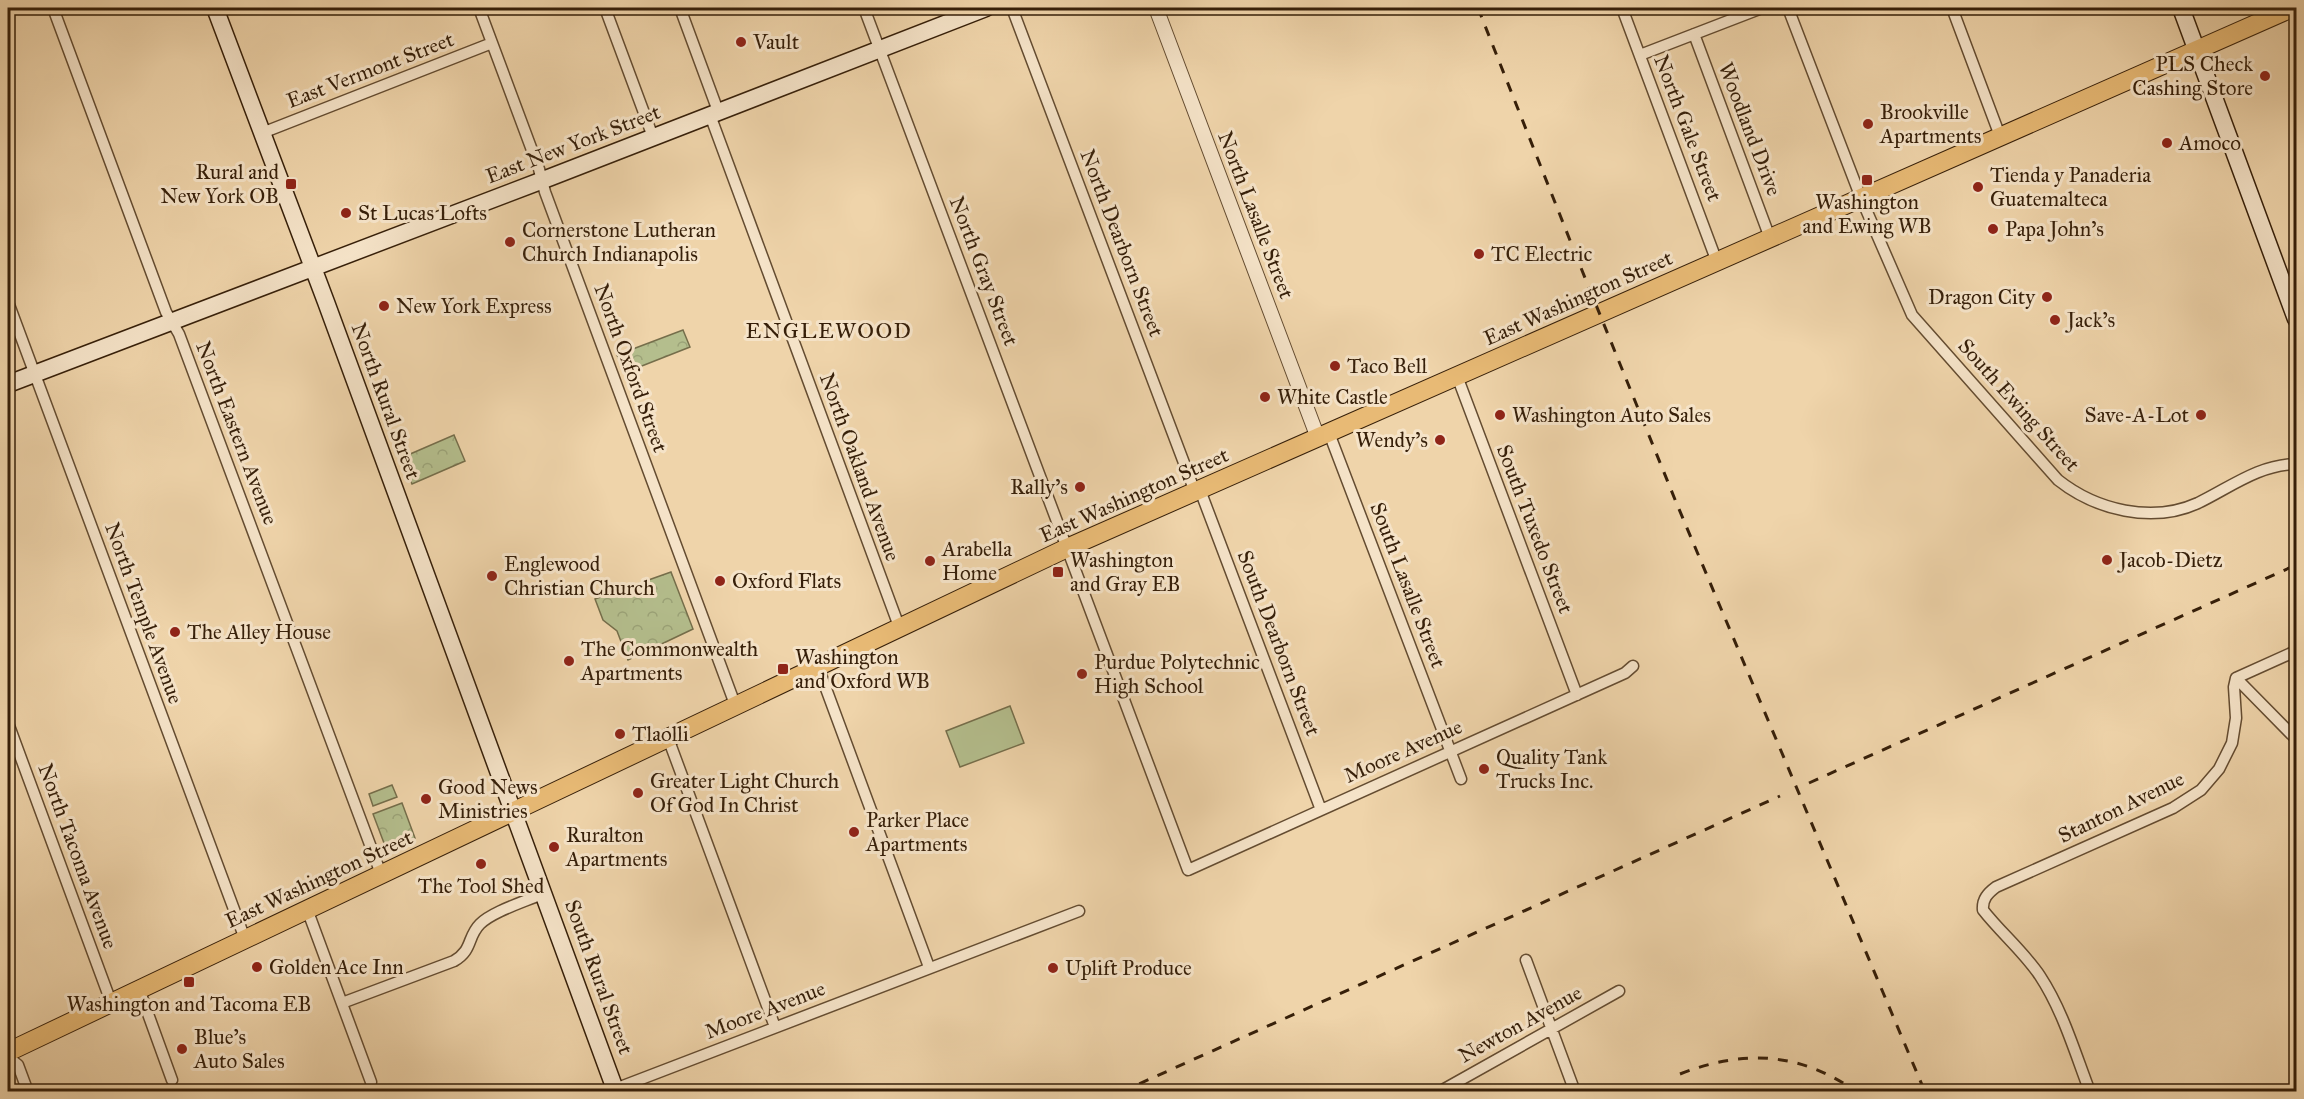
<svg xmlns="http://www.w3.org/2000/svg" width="2304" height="1099" viewBox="0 0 2304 1099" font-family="'IM FELL Great Primer',serif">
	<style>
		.forest { fill: url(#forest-crowns); stroke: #756e4b; stroke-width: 1.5 }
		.pitch { fill: #b4be8d; stroke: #756e4b; stroke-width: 1.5 }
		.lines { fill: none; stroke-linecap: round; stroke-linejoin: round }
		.minor-casing { stroke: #644c31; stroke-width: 13 }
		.tertiary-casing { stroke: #644c31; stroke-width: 16 }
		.secondary-casing { stroke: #361f09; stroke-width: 19 }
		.primary-casing { stroke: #361f09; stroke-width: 20 }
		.minor { stroke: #f5e3c8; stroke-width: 10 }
		.tertiary { stroke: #f5e3c8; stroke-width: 14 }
		.secondary { stroke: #f5e3c8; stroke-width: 16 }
		.primary { stroke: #e8ba75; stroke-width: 18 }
		.rail { stroke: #361f09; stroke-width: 3; stroke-dasharray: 10 10; stroke-linecap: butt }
		.poi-dot { fill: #8f2418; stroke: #f5e3c8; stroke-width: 2 }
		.labels { text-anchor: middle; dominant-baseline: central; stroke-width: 6; stroke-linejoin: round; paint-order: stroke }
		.poi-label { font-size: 21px; fill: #361f09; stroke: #f5e3c8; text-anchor: start }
		.street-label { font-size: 21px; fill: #361f09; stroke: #f5e3c8 }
		.neighbourhood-label { font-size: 22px; letter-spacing: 1.5px; fill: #361f09; stroke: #f5e3c8 }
	</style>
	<defs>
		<pattern id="forest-crowns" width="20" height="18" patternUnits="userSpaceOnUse" patternTransform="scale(1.5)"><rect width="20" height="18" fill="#b4be8d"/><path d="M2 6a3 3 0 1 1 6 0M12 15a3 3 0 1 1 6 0" fill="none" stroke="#9ba378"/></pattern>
	</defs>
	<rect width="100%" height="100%" fill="#efd4aa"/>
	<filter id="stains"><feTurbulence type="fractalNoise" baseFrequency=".00333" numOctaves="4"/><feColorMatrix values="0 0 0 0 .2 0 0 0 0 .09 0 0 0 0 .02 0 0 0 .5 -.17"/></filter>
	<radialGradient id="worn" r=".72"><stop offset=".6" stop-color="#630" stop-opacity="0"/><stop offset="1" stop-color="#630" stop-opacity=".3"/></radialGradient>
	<path class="forest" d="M 683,330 L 690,347 L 624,373 L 617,355 Z
		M 454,435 L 465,461 L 412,484 L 401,458 Z
		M 671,572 L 693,629 L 628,660 L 617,631 L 603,620 L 595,599 Z
		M 402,803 L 415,838 L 387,851 L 373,814 Z"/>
	<path class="pitch" d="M 1010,706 L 1024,743 L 960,767 L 946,731 Z
		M 392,785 L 397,797 L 373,806 L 369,794 Z"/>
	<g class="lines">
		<g class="minor-casing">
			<path id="minor" d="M 53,8 L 166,312 L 179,334 L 381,874
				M 479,8 L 539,169 L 545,192 L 736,707
				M 605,8 L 653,137
				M 680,8 L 718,111
				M 864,8 L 1188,870 L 1625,673 L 1633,666
				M 1012,8 L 1195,492
				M 1622,8 L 1717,262
				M 1788,8 L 1861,198 L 1912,315 L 2058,480 C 2096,510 2152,524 2198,503 C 2231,487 2258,465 2296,464
				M 1952,8 L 2000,136
				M 1694,34 L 1770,238
				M 1640,55 L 1762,8
				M 710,115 L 900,629
				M 262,133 L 492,43
				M 8,302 L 245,939
				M 1457,376 L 1577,695
				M 1329,433 L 1461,779
				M 1200,490 L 1321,810
				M 818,667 L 929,967
				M 2236,678 L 2296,739
				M 8,723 L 111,1002
				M 668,738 L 775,1027
				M 307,909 L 371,1082
				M 1526,960 L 1575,1092
				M 139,989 L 172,1080
				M 342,1003 L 454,961 C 473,950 467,937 480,924 C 493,911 527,901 544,893
				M 8,1057 L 18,1065 L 28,1092
				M 615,1089 L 1079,911
				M 1439,1092 L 1619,991
				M 2090,1092 C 2075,1053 2063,1011 2040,976 C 2024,952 2001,933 1983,910 C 1982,899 1988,893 1996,887 L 2173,808 L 2201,790 L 2219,769 L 2232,743 L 2236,718 L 2234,687 L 2236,678 L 2296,651"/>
		</g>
		<g class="tertiary-casing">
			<path id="tertiary" d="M 1156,8 L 1318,438"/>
		</g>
		<g class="secondary-casing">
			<path id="secondary" d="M 215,8 L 326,302 L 616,1092
				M 2181,8 L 2296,319
				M 8,384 L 551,177 L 986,8"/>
		</g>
		<g class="primary-casing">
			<path id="primary" d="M 8,1052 L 1067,548 L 2292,8"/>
		</g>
		<use href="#minor" class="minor"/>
		<use href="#tertiary" class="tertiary"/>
		<use href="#secondary" class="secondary"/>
		<use href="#primary" class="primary"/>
		<path class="rail" d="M 1478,8 L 1579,263 L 1676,502 L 1925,1092
			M 1809,783 L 2296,565
			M 1680,1074 C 1744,1049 1800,1052 1857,1092
			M 1121,1092 L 1780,796"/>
	</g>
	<g class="poi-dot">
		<circle cx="741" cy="42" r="6"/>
		<circle cx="2265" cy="76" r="6"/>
		<circle cx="1868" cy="124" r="6"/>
		<circle cx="2167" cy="143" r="6"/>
		<rect x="1861" y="174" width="12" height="12" rx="3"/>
		<rect x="285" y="178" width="12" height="12" rx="3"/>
		<circle cx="1978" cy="187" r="6"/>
		<circle cx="346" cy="213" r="6"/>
		<circle cx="1993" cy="229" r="6"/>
		<circle cx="510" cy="242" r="6"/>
		<circle cx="1479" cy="254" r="6"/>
		<circle cx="2047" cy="297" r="6"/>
		<circle cx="384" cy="306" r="6"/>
		<circle cx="2055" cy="320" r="6"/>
		<circle cx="1335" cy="366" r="6"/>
		<circle cx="1265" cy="397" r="6"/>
		<circle cx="1500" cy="415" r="6"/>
		<circle cx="2201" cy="415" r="6"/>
		<circle cx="1440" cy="440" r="6"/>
		<circle cx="1080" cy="487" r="6"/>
		<circle cx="2107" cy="560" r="6"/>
		<circle cx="930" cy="561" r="6"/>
		<rect x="1052" y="566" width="12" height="12" rx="3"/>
		<circle cx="492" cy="576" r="6"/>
		<circle cx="720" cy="581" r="6"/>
		<circle cx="175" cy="632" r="6"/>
		<circle cx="569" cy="661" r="6"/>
		<rect x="777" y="663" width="12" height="12" rx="3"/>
		<circle cx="1082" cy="674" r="6"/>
		<circle cx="620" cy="734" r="6"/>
		<circle cx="1484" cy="769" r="6"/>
		<circle cx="638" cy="793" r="6"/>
		<circle cx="426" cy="799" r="6"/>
		<circle cx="854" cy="832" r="6"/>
		<circle cx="554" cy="847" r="6"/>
		<circle cx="481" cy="864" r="6"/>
		<circle cx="257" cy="967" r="6"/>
		<circle cx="1053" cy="968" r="6"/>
		<rect x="183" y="976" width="12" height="12" rx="3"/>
		<circle cx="182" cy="1049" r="6"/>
	</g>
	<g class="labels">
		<g class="poi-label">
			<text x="753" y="42">Vault</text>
			<text x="2253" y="64" text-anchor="end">PLS Check<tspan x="2253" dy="24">Cashing Store</tspan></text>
			<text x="1880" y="112">Brookville<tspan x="1880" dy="24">Apartments</tspan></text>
			<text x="2179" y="143">Amoco</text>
			<text x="279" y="172" text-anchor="end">Rural and<tspan x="279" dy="24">New York OB</tspan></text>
			<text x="1990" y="175">Tienda y Panaderia<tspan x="1990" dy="24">Guatemalteca</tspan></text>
			<text x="1867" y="202" text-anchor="middle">Washington<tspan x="1867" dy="24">and Ewing WB</tspan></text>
			<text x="358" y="213">St Lucas Lofts</text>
			<text x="2005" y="229">Papa John's</text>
			<text x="522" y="230">Cornerstone Lutheran<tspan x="522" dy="24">Church Indianapolis</tspan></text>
			<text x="1491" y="254">TC Electric</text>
			<text x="2035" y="297" text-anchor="end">Dragon City</text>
			<text x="396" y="306">New York Express</text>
			<text x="2067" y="320">Jack's</text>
			<text x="1347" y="366">Taco Bell</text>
			<text x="1277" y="397">White Castle</text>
			<text x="1512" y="415">Washington Auto Sales</text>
			<text x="2189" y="415" text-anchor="end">Save-A-Lot</text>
			<text x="1428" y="440" text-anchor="end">Wendy's</text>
			<text x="1068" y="487" text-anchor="end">Rally's</text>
			<text x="942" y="549">Arabella<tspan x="942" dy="24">Home</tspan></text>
			<text x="1070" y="560">Washington<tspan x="1070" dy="24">and Gray EB</tspan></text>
			<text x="2119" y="560">Jacob-Dietz</text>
			<text x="504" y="564">Englewood<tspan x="504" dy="24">Christian Church</tspan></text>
			<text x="732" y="581">Oxford Flats</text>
			<text x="187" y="632">The Alley House</text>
			<text x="581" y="649">The Commonwealth<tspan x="581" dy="24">Apartments</tspan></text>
			<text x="795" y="657">Washington<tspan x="795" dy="24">and Oxford WB</tspan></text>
			<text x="1094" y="662">Purdue Polytechnic<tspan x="1094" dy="24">High School</tspan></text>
			<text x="632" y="734">Tlaolli</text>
			<text x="1496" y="757">Quality Tank<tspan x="1496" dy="24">Trucks Inc.</tspan></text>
			<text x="650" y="781">Greater Light Church<tspan x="650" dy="24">Of God In Christ</tspan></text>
			<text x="438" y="787">Good News<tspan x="438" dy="24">Ministries</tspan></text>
			<text x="866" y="820">Parker Place<tspan x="866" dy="24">Apartments</tspan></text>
			<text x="566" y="835">Ruralton<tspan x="566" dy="24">Apartments</tspan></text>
			<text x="481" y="886" text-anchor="middle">The Tool Shed</text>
			<text x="269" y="967">Golden Ace Inn</text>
			<text x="1065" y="968">Uplift Produce</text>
			<text x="189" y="1004" text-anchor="middle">Washington and Tacoma EB</text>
			<text x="194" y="1037">Blue's<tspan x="194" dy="24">Auto Sales</tspan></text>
		</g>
		<g class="street-label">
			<text transform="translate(370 70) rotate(-21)">East Vermont Street</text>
			<text transform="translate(1688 128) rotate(69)">North Gale Street</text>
			<text transform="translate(1750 129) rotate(69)">Woodland Drive</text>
			<text transform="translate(573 144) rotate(-21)">East New York Street</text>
			<text transform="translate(1256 215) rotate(69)">North Lasalle Street</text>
			<text transform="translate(1122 243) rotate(69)">North Dearborn Street</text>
			<text transform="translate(984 271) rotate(69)">North Gray Street</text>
			<text transform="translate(1578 298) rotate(-24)">East Washington Street</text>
			<text transform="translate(631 368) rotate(70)">North Oxford Street</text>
			<text transform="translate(386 401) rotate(70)">North Rural Street</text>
			<text transform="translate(2019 405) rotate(48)">South Ewing Street</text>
			<text transform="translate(237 433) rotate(69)">North Eastern Avenue</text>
			<text transform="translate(860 467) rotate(70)">North Oakland Avenue</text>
			<text transform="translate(1134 495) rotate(-24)">East Washington Street</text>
			<text transform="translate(1535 529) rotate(69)">South Tuxedo Street</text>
			<text transform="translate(1408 585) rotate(69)">South Lasalle Street</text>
			<text transform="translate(144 613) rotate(70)">North Temple Avenue</text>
			<text transform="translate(1279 643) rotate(69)">South Dearborn Street</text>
			<text transform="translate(1403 751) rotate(-24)">Moore Avenue</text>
			<text transform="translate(2121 807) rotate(-26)">Stanton Avenue</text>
			<text transform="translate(78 856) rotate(70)">North Tacoma Avenue</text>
			<text transform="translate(319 879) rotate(-25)">East Washington Street</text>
			<text transform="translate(599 977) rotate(70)">South Rural Street</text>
			<text transform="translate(765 1010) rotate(-21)">Moore Avenue</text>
			<text transform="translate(1520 1024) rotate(-29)">Newton Avenue</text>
		</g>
		<g class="neighbourhood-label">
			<text x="829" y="330">ENGLEWOOD</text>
		</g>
	</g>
	<rect width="2304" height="1099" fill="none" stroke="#efd4aa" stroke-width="30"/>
	<rect x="9" y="9" width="2286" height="1081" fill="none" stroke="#361f09" stroke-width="3"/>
	<rect x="15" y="15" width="2274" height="1069" fill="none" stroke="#361f09" stroke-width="1.5"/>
	<rect width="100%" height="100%" filter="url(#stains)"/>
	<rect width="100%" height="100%" fill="url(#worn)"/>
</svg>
